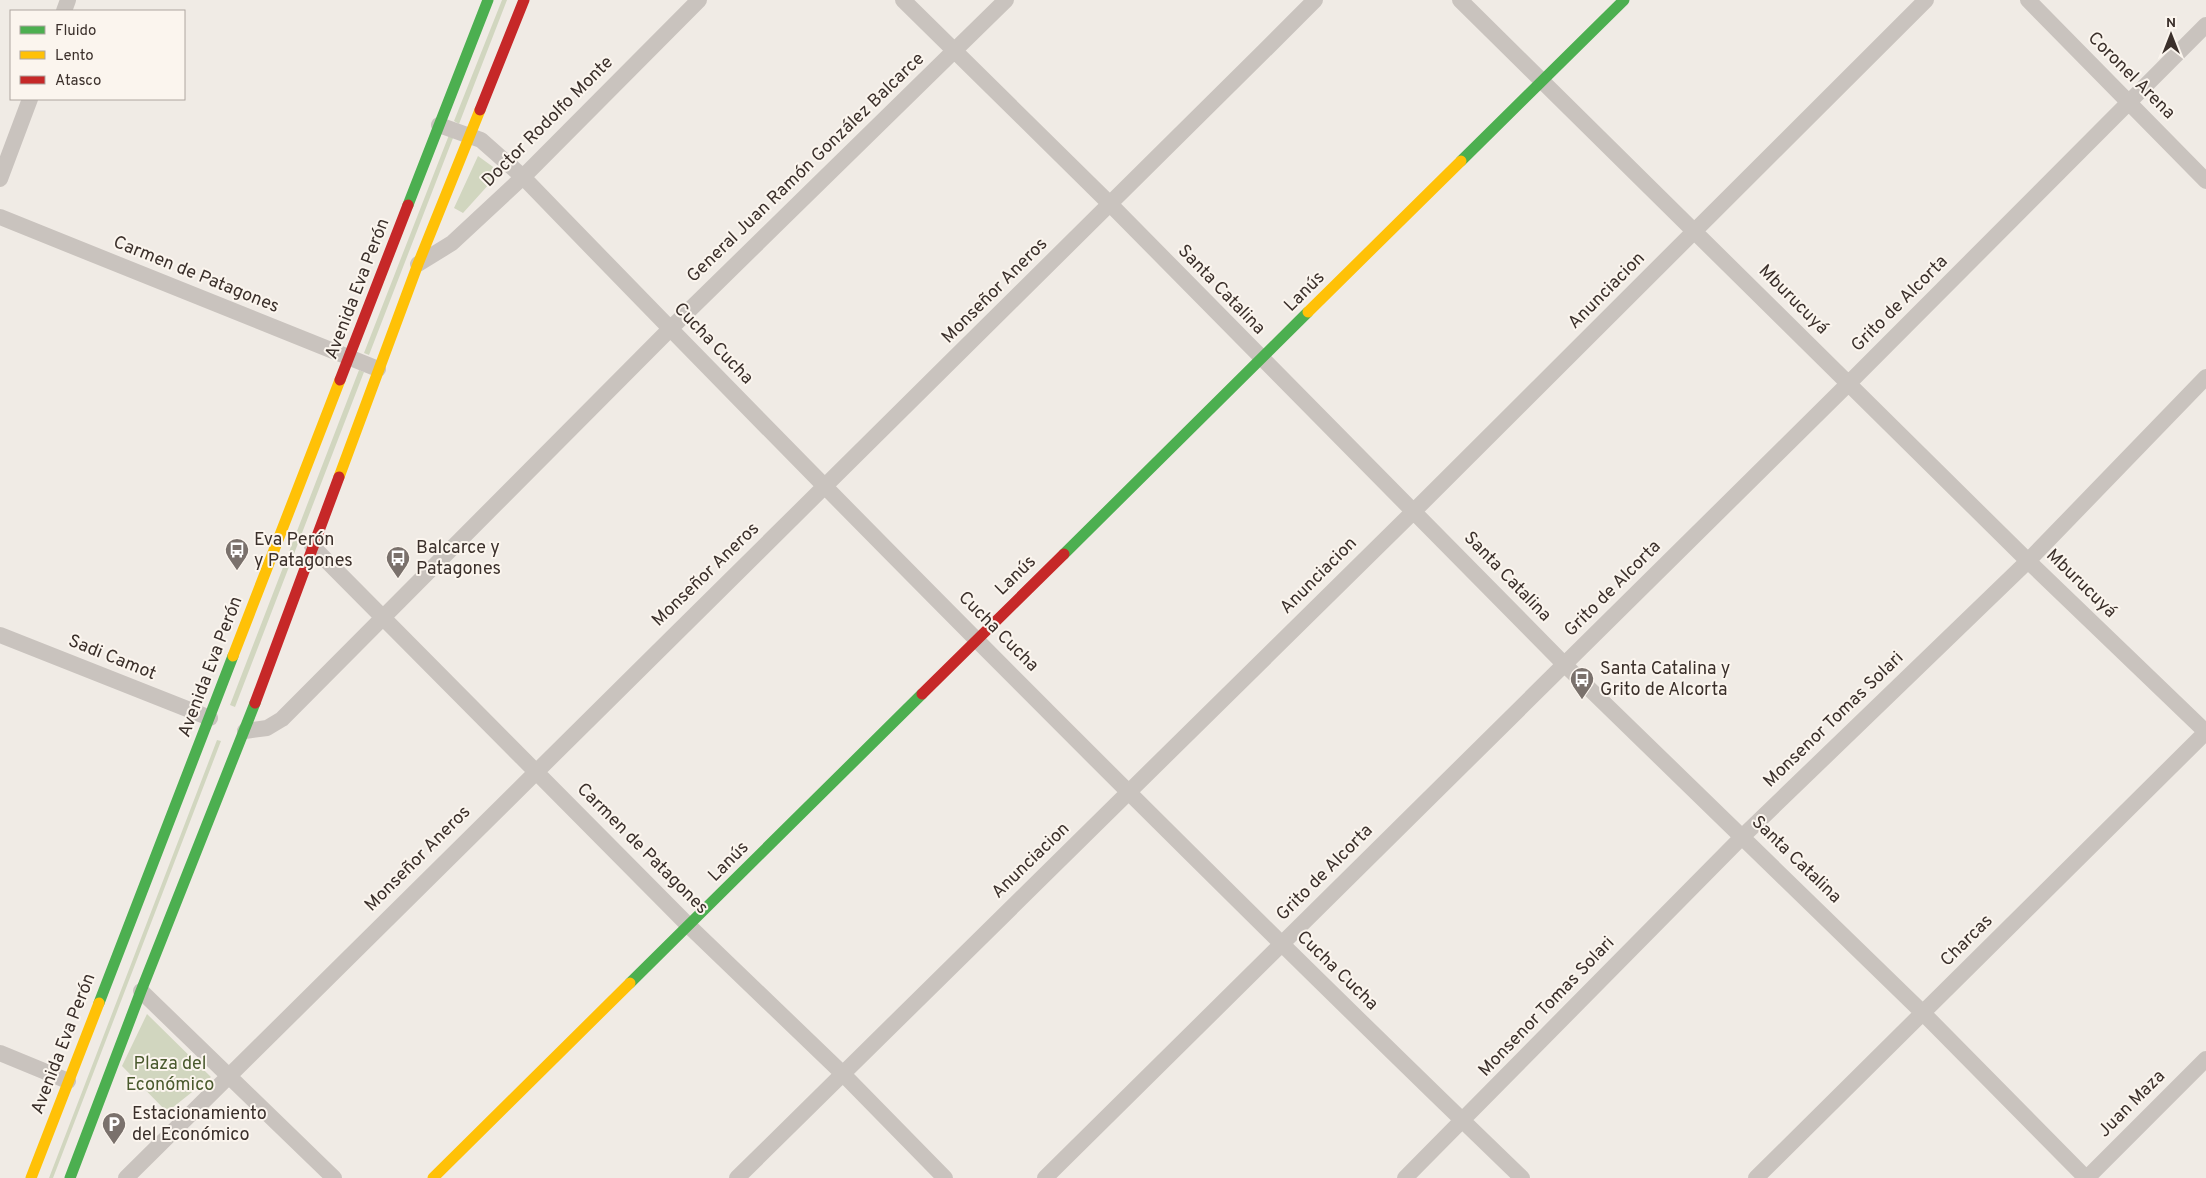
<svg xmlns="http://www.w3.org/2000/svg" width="2206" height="1178" viewBox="0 0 2206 1178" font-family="Overpass,sans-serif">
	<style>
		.green { fill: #d1d6bf }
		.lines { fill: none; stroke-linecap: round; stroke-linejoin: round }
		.street { stroke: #c9c3be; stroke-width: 16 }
		.fast { stroke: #4caf50; stroke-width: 11 }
		.slow { stroke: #ffc107; stroke-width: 11 }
		.jam { stroke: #c62828; stroke-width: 11 }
		.labels { text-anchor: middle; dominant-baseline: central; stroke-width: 4; stroke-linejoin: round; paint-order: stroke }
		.street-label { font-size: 18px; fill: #3b302b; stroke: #fbf5ee }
		.poi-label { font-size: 18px; fill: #3b302b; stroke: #fbf5ee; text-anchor: start }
		.park-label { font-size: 18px; fill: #4a5a2e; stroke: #fbf5ee }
	</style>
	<rect width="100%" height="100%" fill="#f0ebe5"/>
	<path class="green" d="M 502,0 L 507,0 L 459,124 L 454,121 Z
		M 449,135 L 453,138 L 369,355 L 364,353 Z
		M 478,156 L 500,172 L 463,213 L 454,208 Z
		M 359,370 L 364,372 L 235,707 L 230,705 Z
		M 217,740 L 221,741 L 53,1178 L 49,1178 Z
		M 147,1014 L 211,1077 L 167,1112 L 122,1066 Z"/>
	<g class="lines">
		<path class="street" d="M 903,0 L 1111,205 L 1565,665 L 1923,1013 L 2086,1178
			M 1460,0 L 2028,561 L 2206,732
			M 2028,0 L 2206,181
			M 64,11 L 68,0
			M 439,125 L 481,140 L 523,177 C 851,516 1183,851 1522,1178
			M 0,179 L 30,99
			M 0,217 L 378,369
			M 418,264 L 452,243 L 523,177 L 699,0
			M 312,546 L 689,926 L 842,1073 L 945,1178
			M 0,635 L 210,718
			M 245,731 L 267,728 L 282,719 L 670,329 L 1006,0
			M 141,991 L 334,1178
			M 0,1053 L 68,1081
			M 126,1178 C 521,784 921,395 1315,0
			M 737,1178 L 1414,511 L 1926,0
			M 1045,1178 L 1848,384 L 2206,25
			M 1405,1178 L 1743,836 L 2028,561 L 2206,377
			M 1756,1178 L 2206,732
			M 2087,1178 L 2206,1059"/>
		<path class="fast" d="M 1461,161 L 1624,0
			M 408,205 L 488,0
			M 1064,554 L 1308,312
			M 630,983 L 922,694
			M 99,1003 L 233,656
			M 70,1178 L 141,991 L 255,703"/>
		<path class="slow" d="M 1308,312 L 1461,161
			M 339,477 L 418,264 L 480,110
			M 233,656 L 340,380
			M 31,1178 L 99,1003
			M 433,1178 L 630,983"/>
		<path class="jam" d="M 480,110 L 524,0
			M 340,380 L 408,205
			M 922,694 L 1064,554
			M 255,703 L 339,477"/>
	</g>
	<defs>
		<g id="bus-pin" transform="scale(1.25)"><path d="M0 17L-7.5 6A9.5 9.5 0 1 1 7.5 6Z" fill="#7a716c" stroke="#fbf5ee"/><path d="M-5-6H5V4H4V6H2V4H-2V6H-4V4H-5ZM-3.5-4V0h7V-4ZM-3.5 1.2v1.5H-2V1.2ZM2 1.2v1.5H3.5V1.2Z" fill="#fff"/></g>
		<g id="parking-pin" transform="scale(1.25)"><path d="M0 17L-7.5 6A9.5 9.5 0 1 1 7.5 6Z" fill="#7a716c" stroke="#fbf5ee"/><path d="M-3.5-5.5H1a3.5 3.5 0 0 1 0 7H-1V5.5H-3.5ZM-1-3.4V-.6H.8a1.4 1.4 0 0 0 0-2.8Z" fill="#fff"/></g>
	</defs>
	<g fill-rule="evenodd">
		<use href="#bus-pin" x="237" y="550"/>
		<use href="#bus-pin" x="398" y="558"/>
		<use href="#bus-pin" x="1582" y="679"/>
		<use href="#parking-pin" x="114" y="1124"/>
	</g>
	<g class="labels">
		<g class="street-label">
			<text transform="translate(2131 76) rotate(45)">Coronel Arena</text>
			<text transform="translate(548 122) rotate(-45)">Doctor Rodolfo Monte</text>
			<text transform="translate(806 168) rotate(-44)">General Juan Ramón González Balcarce</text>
			<text transform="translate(196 275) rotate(22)">Carmen de Patagones</text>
			<text transform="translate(358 289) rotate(-69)">Avenida Eva Perón</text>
			<text transform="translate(1221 290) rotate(46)">Santa Catalina</text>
			<text transform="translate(995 291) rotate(-45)">Monseñor Aneros</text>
			<text transform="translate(1607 291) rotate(-45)">Anunciacion</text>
			<text transform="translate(1305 292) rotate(-45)">Lanús</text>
			<text transform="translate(1793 300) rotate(45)">Mburucuyá</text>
			<text transform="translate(1900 304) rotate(-45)">Grito de Alcorta</text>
			<text transform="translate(713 344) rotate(46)">Cucha Cucha</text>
			<text transform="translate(706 575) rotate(-44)">Monseñor Aneros</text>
			<text transform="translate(1016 576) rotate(-44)">Lanús</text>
			<text transform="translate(1319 576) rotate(-45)">Anunciacion</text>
			<text transform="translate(1507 577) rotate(46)">Santa Catalina</text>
			<text transform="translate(2081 584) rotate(44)">Mburucuyá</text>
			<text transform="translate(1613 589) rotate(-45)">Grito de Alcorta</text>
			<text transform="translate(998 632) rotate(45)">Cucha Cucha</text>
			<text transform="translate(112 658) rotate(22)">Sadi Camot</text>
			<text transform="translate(211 667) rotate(-69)">Avenida Eva Perón</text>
			<text transform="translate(1834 720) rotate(-44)">Monsenor Tomas Solari</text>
			<text transform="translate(642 849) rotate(45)">Carmen de Patagones</text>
			<text transform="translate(418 859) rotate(-45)">Monseñor Aneros</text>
			<text transform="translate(1796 860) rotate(44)">Santa Catalina</text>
			<text transform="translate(1031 861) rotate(-44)">Anunciacion</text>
			<text transform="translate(729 862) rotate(-45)">Lanús</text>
			<text transform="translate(1325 873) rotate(-45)">Grito de Alcorta</text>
			<text transform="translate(1967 941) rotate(-45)">Charcas</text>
			<text transform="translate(1337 971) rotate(44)">Cucha Cucha</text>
			<text transform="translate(1547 1007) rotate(-46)">Monsenor Tomas Solari</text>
			<text transform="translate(64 1044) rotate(-69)">Avenida Eva Perón</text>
			<text transform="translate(2132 1104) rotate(-45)">Juan Maza</text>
		</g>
		<g class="poi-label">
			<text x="254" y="540">Eva Perón<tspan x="254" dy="21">y Patagones</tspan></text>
			<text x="416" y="548">Balcarce y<tspan x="416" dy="21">Patagones</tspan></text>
			<text x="1600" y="669">Santa Catalina y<tspan x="1600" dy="21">Grito de Alcorta</tspan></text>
			<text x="132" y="1114">Estacionamiento<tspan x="132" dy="21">del Económico</tspan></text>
		</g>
		<g class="park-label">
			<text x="170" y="1064">Plaza del<tspan x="170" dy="21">Económico</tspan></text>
		</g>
	</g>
	<rect x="10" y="10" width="175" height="90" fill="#fbf5ee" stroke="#aea6a0"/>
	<rect x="20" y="26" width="25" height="8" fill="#4caf50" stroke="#aea6a0"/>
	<text x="55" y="35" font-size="15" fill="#3b302b">Fluido</text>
	<rect x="20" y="51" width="25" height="8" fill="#ffc107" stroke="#aea6a0"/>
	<text x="55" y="60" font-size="15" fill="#3b302b">Lento</text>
	<rect x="20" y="76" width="25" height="8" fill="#c62828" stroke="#aea6a0"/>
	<text x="55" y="85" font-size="15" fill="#3b302b">Atasco</text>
	<g transform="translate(2171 35)" stroke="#fbf5ee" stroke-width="4" paint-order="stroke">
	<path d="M0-4L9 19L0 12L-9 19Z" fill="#3b302b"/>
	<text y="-8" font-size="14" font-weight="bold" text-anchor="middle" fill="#3b302b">N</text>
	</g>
</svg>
